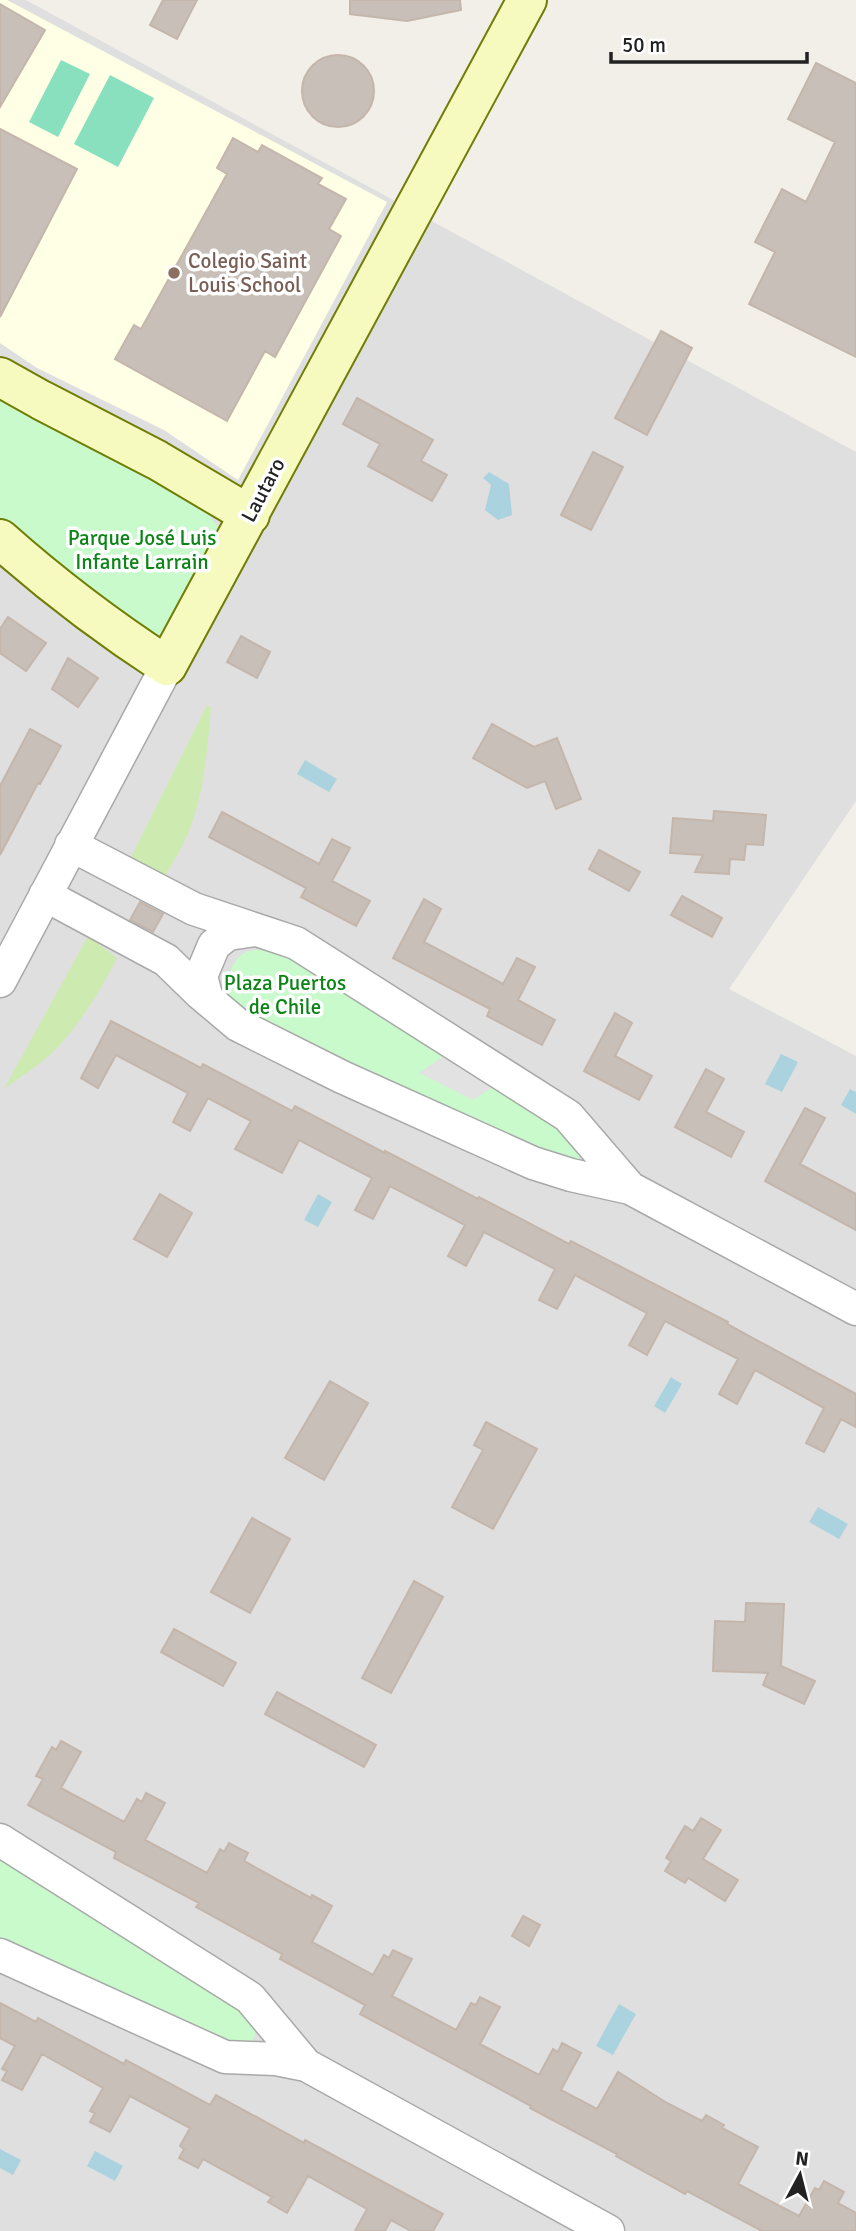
<svg xmlns="http://www.w3.org/2000/svg" width="856" height="2231" viewBox="0 0 856 2231" font-family="Signika,sans-serif">
	<style>
		.residential { fill: #e0dfdf }
		.education { fill: #ffffe5 }
		.grass { fill: #cdebb0 }
		.park { fill: #c8facc }
		.pitch { fill: #88e0be }
		.parking { fill: #e2e2e2 }
		.water { fill: #aad3df }
		.building { fill: #c7bfb8; stroke: #c4b6ab; stroke-width: 2 }
		.lines { fill: none; stroke-linecap: round; stroke-linejoin: round }
		.street-casing { stroke: #a9a9a9; stroke-width: 35 }
		.secondary-casing { stroke: #707d05; stroke-width: 42 }
		.street { stroke: #fff; stroke-width: 32 }
		.secondary { stroke: #f7fabf; stroke-width: 38 }
		.education-dot { fill: #8d6e63; stroke: #fff; stroke-width: 2.5 }
		.labels { text-anchor: middle; dominant-baseline: central; stroke-width: 7; stroke-linejoin: round; paint-order: stroke }
		.education-label { font-size: 21px; fill: #785e54; stroke: #fff; text-anchor: start }
		.street-label { font-size: 21px; fill: #222; stroke: #fff }
		.park-label { font-size: 21px; fill: #0c8416; stroke: #fff }
	</style>
	<rect width="100%" height="100%" fill="#f2efe9"/>
	<path class="residential" d="M 0,0 L 26,0 L 856,452 L 856,801 L 729,989 L 856,1056 L 856,2231 L 0,2231 Z"/>
	<path class="education" d="M 0,0 L 7,0 L 387,202 L 238,480 L 164,430 L 37,368 L 0,343 Z"/>
	<path class="grass" d="M 207,705 L 211,708 C 207,751 204,798 186,838 C 180,851 172,864 165,876 L 130,859 Z
		M 88,936 L 117,958 C 100,992 79,1026 52,1053 C 38,1066 20,1077 4,1089 Z"/>
	<path class="park" d="M 0,396 L 195,503 L 205,510 L 220,529 L 163,634 L 151,634 L 0,522 Z
		M 263,949 L 288,953 L 450,1052 L 420,1073 L 499,1083 L 569,1128 L 583,1151 L 578,1159 L 563,1161 L 256,1027 C 249,1019 237,1012 232,1002 C 224,987 229,960 246,952 C 251,950 257,950 263,949 Z
		M 0,1851 L 246,2008 C 255,2022 263,2038 243,2048 L 0,1945 Z"/>
	<path class="pitch" d="M 61,60 L 90,74 L 58,137 L 29,122 Z
		M 110,75 L 154,98 L 118,167 L 74,144 Z"/>
	<path class="parking" d="M 450,1052 L 499,1083 L 473,1100 L 419,1073 Z"/>
	<path class="water" d="M 489,472 L 509,484 L 512,515 L 498,520 L 485,510 L 491,485 L 483,478 Z
		M 305,760 L 337,779 L 329,792 L 297,774 Z
		M 781,1054 L 798,1062 L 782,1092 L 765,1084 Z
		M 850,1089 L 856,1092 L 856,1114 L 841,1105 Z
		M 318,1194 L 332,1202 L 318,1227 L 304,1220 Z
		M 671,1377 L 682,1384 L 665,1413 L 654,1406 Z
		M 818,1507 L 848,1524 L 839,1539 L 809,1522 Z
		M 619,2004 L 636,2014 L 613,2055 L 596,2046 Z
		M 0,2149 L 21,2160 L 13,2175 L 0,2168 Z
		M 95,2151 L 123,2166 L 115,2181 L 87,2166 Z"/>
	<path class="building" d="M 163,0 L 197,0 L 177,39 L 150,25 Z
		M 350,0 L 460,0 L 461,10 L 407,21 L 350,14 Z
		M 0,4 L 45,30 L 0,107 Z
		M302 91a36 36 0 1 1 72 0a36 36 0 1 1-72 0Z
		M 816,63 L 856,83 L 856,357 L 749,304 L 775,252 L 755,242 L 782,189 L 806,202 L 835,142 L 788,119 Z
		M 0,129 L 77,169 L 0,317 Z
		M 233,138 L 258,152 L 262,145 L 322,178 L 318,184 L 346,199 L 329,229 L 341,236 L 275,357 L 265,351 L 227,421 L 115,359 L 134,325 L 141,329 L 227,174 L 217,168 Z
		M 661,331 L 692,348 L 647,435 L 615,418 Z
		M 357,398 L 433,440 L 421,461 L 447,475 L 432,501 L 368,466 L 380,444 L 343,424 Z
		M 593,452 L 623,467 L 591,530 L 561,515 Z
		M 8,617 L 46,643 L 26,671 L 0,653 L 0,629 Z
		M 241,636 L 270,652 L 257,678 L 227,662 Z
		M 68,658 L 98,678 L 78,707 L 52,689 Z
		M 492,724 L 534,747 L 557,738 L 581,799 L 556,809 L 545,781 L 527,788 L 473,758 Z
		M 30,729 L 61,746 L 40,784 L 38,783 L 0,855 L 0,786 Z
		M 714,811 L 766,815 L 763,845 L 746,844 L 744,860 L 730,859 L 729,874 L 695,872 L 703,855 L 670,853 L 673,818 L 713,821 Z
		M 222,812 L 319,864 L 332,839 L 350,848 L 332,881 L 370,901 L 356,926 L 301,897 L 306,888 L 209,837 Z
		M 599,850 L 640,872 L 629,891 L 589,869 Z
		M 682,896 L 722,918 L 712,937 L 671,915 Z
		M 424,899 L 441,909 L 424,942 L 503,984 L 517,958 L 535,967 L 518,1000 L 555,1020 L 542,1045 L 487,1016 L 490,1009 L 393,958 Z
		M 140,902 L 163,914 L 153,932 L 130,920 Z
		M 615,1013 L 632,1023 L 615,1056 L 652,1076 L 639,1100 L 584,1071 Z
		M 111,1021 L 201,1068 L 203,1064 L 292,1111 L 295,1106 L 385,1153 L 385,1151 L 478,1199 L 479,1197 L 569,1244 L 571,1241 L 728,1322 L 727,1324 L 856,1394 L 856,1427 L 841,1419 L 824,1452 L 806,1443 L 824,1408 L 755,1370 L 737,1404 L 719,1394 L 738,1359 L 665,1321 L 647,1355 L 629,1345 L 647,1313 L 575,1275 L 557,1309 L 539,1300 L 555,1269 L 484,1232 L 466,1266 L 448,1256 L 465,1225 L 390,1186 L 373,1219 L 355,1210 L 372,1178 L 299,1140 L 282,1173 L 235,1149 L 251,1121 L 208,1098 L 190,1131 L 173,1122 L 188,1093 L 116,1055 L 98,1088 L 81,1078 Z
		M 706,1069 L 724,1079 L 706,1112 L 744,1132 L 731,1157 L 675,1127 Z
		M 805,1108 L 825,1118 L 800,1164 L 856,1194 L 856,1230 L 765,1181 Z
		M 160,1194 L 192,1213 L 167,1257 L 134,1239 Z
		M 330,1381 L 368,1403 L 324,1480 L 285,1458 Z
		M 486,1422 L 537,1449 L 493,1529 L 452,1507 L 483,1450 L 474,1445 Z
		M 252,1518 L 290,1539 L 250,1613 L 211,1592 Z
		M 414,1581 L 443,1597 L 391,1693 L 362,1678 Z
		M 746,1603 L 784,1604 L 781,1666 L 815,1681 L 804,1704 L 763,1685 L 768,1673 L 713,1671 L 715,1621 L 745,1622 Z
		M 174,1629 L 236,1663 L 223,1686 L 161,1652 Z
		M 277,1692 L 376,1745 L 364,1767 L 265,1714 Z
		M 61,1741 L 81,1752 L 61,1788 L 124,1822 L 137,1799 L 142,1802 L 146,1793 L 165,1803 L 145,1840 L 207,1873 L 220,1849 L 224,1852 L 229,1843 L 248,1853 L 244,1861 L 311,1898 L 312,1895 L 332,1906 L 312,1942 L 373,1975 L 384,1955 L 389,1958 L 393,1950 L 412,1959 L 392,1996 L 456,2030 L 471,2003 L 476,2005 L 480,1997 L 500,2007 L 480,2044 L 539,2075 L 553,2049 L 558,2052 L 562,2043 L 581,2053 L 561,2090 L 597,2109 L 618,2072 L 667,2103 L 702,2121 L 706,2115 L 724,2125 L 722,2128 L 758,2147 L 738,2184 L 799,2216 L 815,2188 L 819,2190 L 824,2181 L 844,2192 L 838,2203 L 856,2213 L 856,2231 L 762,2231 L 687,2191 L 685,2194 L 616,2156 L 617,2154 L 530,2108 L 531,2106 L 360,2014 L 365,2005 L 280,1959 L 282,1954 L 196,1907 L 199,1903 L 114,1858 L 116,1852 L 28,1805 L 43,1779 L 36,1776 L 52,1747 L 56,1750 Z
		M 701,1818 L 721,1830 L 703,1859 L 738,1880 L 725,1901 L 688,1878 L 685,1883 L 665,1871 L 671,1861 L 666,1858 L 685,1826 L 693,1831 Z
		M 523,1916 L 540,1925 L 529,1946 L 512,1936 Z
		M 0,2003 L 36,2022 L 38,2018 L 124,2064 L 126,2060 L 210,2105 L 216,2095 L 304,2143 L 305,2140 L 443,2214 L 433,2231 L 411,2231 L 391,2220 L 385,2231 L 355,2231 L 367,2209 L 308,2176 L 287,2213 L 268,2202 L 272,2197 L 203,2159 L 198,2168 L 179,2158 L 184,2149 L 180,2146 L 190,2128 L 130,2096 L 110,2132 L 90,2122 L 95,2113 L 90,2111 L 103,2088 L 42,2054 L 22,2090 L 2,2080 L 7,2071 L 2,2069 L 15,2046 L 0,2038 Z"/>
	<g class="lines">
		<g class="street-casing">
			<path id="street" d="M 71,845 L 194,909 L 296,943 L 568,1116 L 630,1188
				M 45,895 L 166,960 L 200,993 L 238,1025 L 342,1077 L 533,1163 L 571,1175 L 630,1188 L 856,1309
				M 0,981 L 167,666
				M 207,999 L 201,976 L 214,945 L 228,934 L 255,930
				M 0,1840 L 250,1998 L 306,2065
				M 0,1955 L 225,2057 L 276,2059 L 306,2065 L 608,2231"/>
		</g>
		<g class="secondary-casing">
			<path id="secondary" d="M 0,377 L 41,400 L 157,460 L 250,515
				M 0,539 C 54,587 107,627 167,666 L 527,0"/>
		</g>
		<use href="#street" class="street"/>
		<use href="#secondary" class="secondary"/>
	</g>
	<circle class="education-dot" cx="174" cy="273" r="7"/>
	<g class="labels">
		<g class="education-label">
			<text x="188" y="261">Colegio Saint<tspan x="188" dy="24">Louis School</tspan></text>
		</g>
		<g class="street-label">
			<text transform="translate(263 490) rotate(-62)">Lautaro</text>
		</g>
		<g class="park-label">
			<text x="142" y="538">Parque José Luis<tspan x="142" dy="24">Infante Larrain</tspan></text>
			<text x="285" y="983">Plaza Puertos<tspan x="285" dy="24">de Chile</tspan></text>
		</g>
	</g>
	<g transform="translate(800 2175) rotate(7)" stroke="#ffffff" stroke-width="5" paint-order="stroke">
	<path d="M0-5L12 26L0 18L-12 26Z" fill="#222222"/>
	<text y="-10" font-size="19" font-weight="bold" text-anchor="middle" fill="#222222">N</text>
	</g>
	<path d="M611 52v10h196v-10" fill="none" stroke="#222222" stroke-width="3.5"/>
	<text x="622" y="52" font-size="21" fill="#222222" stroke="#ffffff" stroke-width="5" paint-order="stroke">50 m</text>
</svg>
